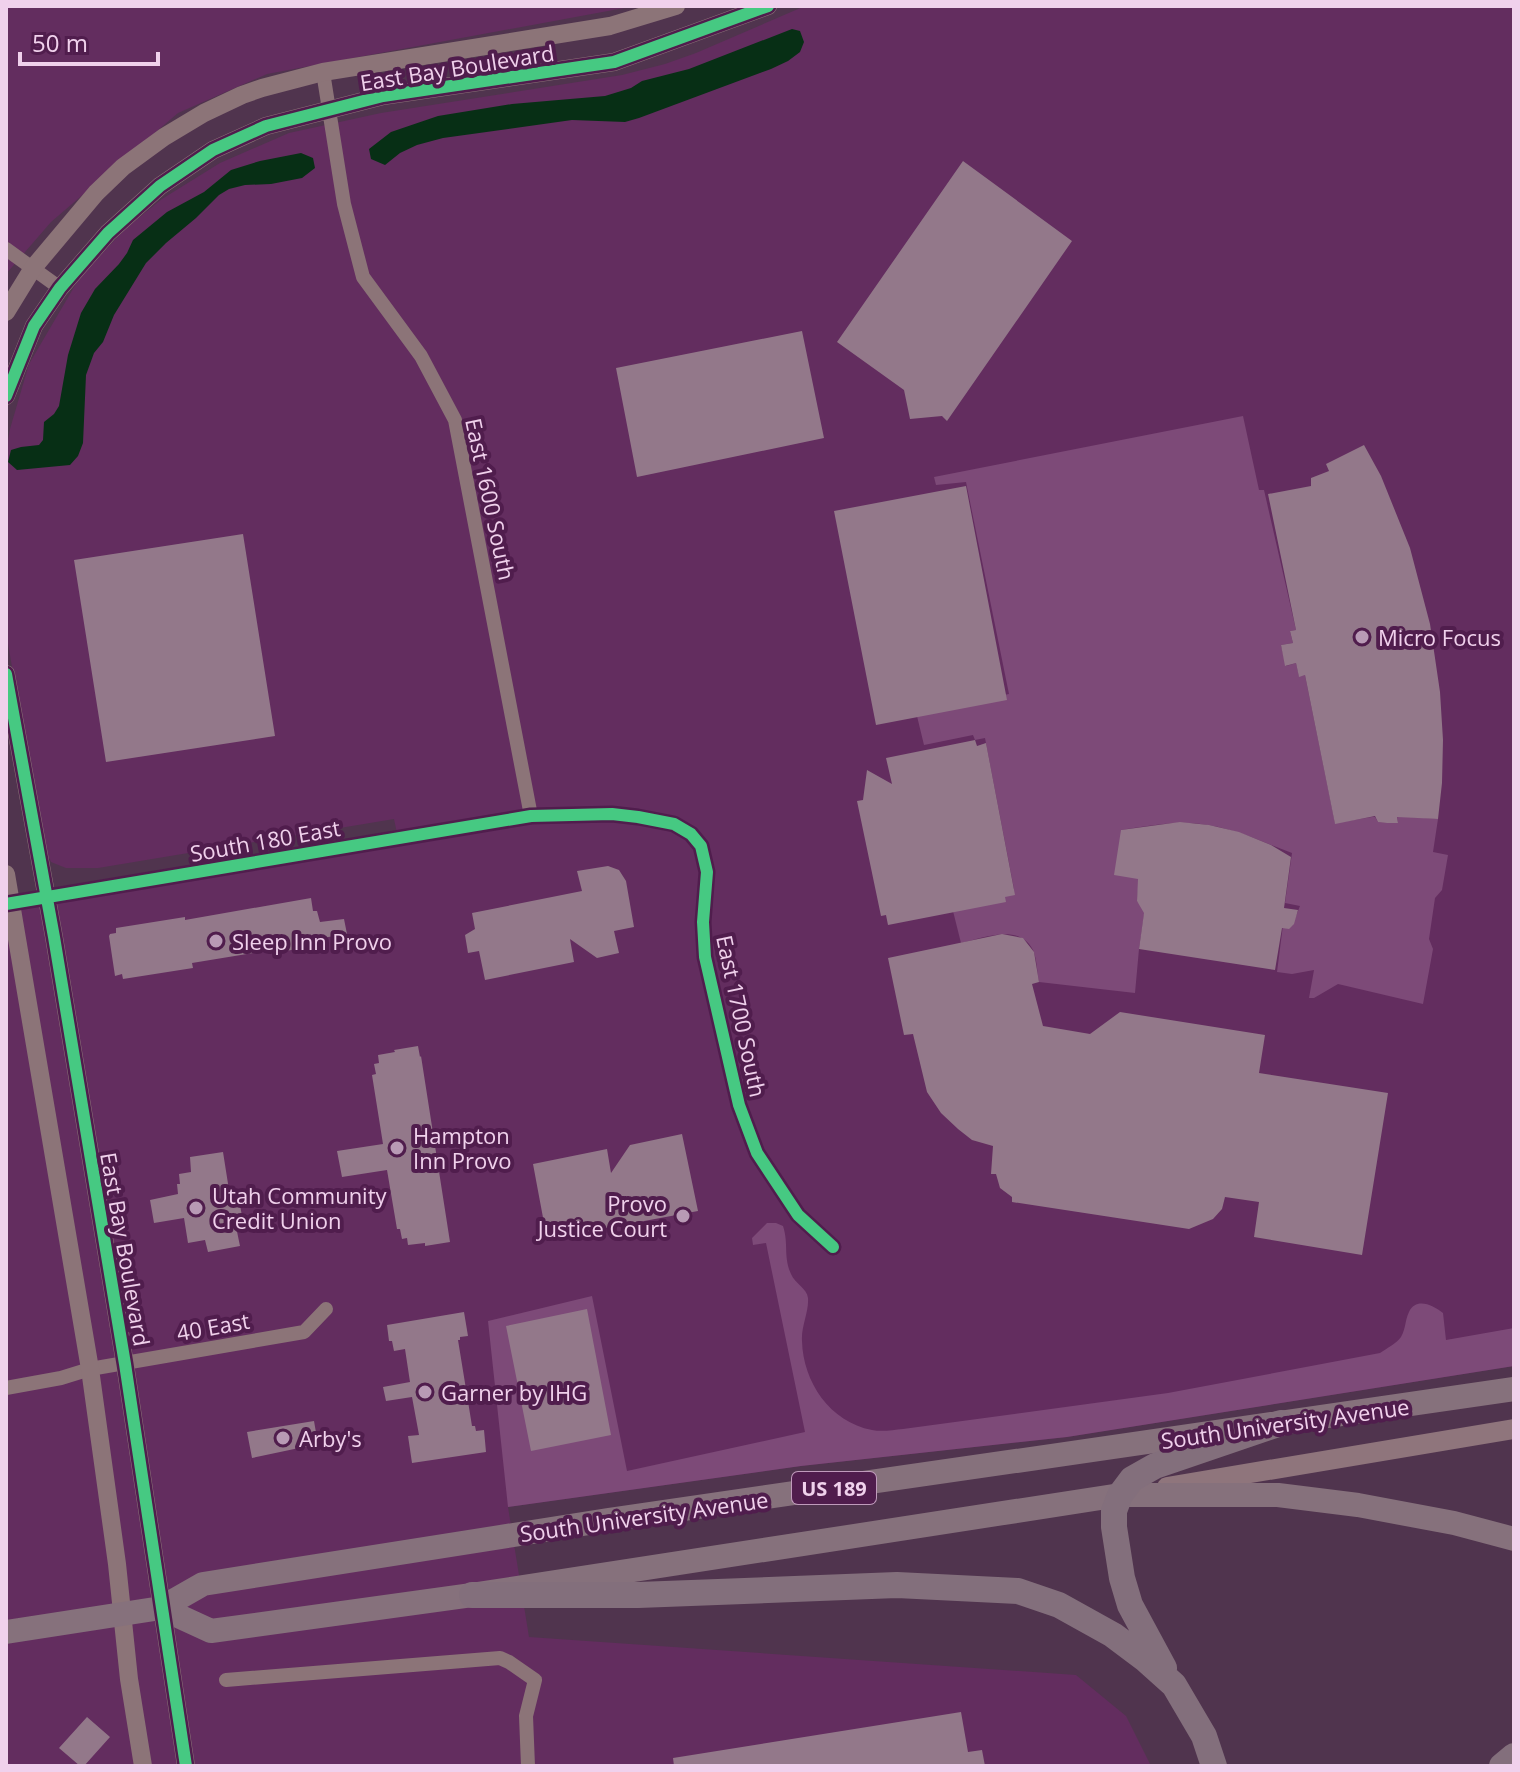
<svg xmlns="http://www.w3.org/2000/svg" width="1520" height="1772" viewBox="0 0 1520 1772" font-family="'Open Sans',sans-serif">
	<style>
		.built { fill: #632d5f }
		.green { fill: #7d4a78 }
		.water { fill: #072f15 }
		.building { fill: #93788a }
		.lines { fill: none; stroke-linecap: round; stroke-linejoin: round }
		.minor { stroke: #8c7478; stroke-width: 14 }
		.tertiary { stroke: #8c7478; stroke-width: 18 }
		.secondary { stroke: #8f757c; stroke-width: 20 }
		.trunk { stroke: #86717c; stroke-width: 24 }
		.motorway { stroke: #836f7c; stroke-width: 26 }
		.cycleway-casing { stroke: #501d4d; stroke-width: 17 }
		.cycleway { stroke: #46c982; stroke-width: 12 }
		.poi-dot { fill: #b89ab5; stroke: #501d4d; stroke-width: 3 }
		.labels { text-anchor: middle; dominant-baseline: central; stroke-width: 8; stroke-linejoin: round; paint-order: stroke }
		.shield { fill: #501d4d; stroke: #c09bbc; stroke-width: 2 }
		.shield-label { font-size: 20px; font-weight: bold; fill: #f0d1ec }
		.street-label { font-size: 22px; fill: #f0d1ec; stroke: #501d4d }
		.poi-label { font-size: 22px; fill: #f0d1ec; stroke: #501d4d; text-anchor: start }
	</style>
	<rect width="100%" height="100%" fill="#50344e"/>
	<path class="built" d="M 6,6 L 635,6 L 267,74 L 178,113 L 51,222 L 6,274 Z
		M 805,6 L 1514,6 L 1514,1366 L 1067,1437 L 801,1466 L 508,1507 L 529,1637 L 1076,1675 L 1126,1716 L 1151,1766 L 6,1766 L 6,904 L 398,838 L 394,819 L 98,868 L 66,868 L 51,862 L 42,842 L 6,632 L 6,451 L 10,429 L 29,364 L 80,277 L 125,229 L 162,199 L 220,163 L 289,133 L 381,113 L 622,75 L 665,64 L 696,53 Z"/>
	<path class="green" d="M 1243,416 L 1259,490 L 1264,490 L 1296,630 L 1290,631 L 1293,643 L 1281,645 L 1286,666 L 1296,663 L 1299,676 L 1305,675 L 1335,823 L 1372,817 L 1375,817 L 1378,822 L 1398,823 L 1397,816 L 1438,819 L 1433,852 L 1448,855 L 1442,890 L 1435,898 L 1429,939 L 1433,949 L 1423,1004 L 1338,984 L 1314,998 L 1309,998 L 1314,970 L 1292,974 L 1277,972 L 1283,925 L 1292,926 L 1300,906 L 1285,903 L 1292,853 C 1255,839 1218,821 1177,823 C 1159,824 1140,827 1121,830 L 1139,879 L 1137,901 L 1145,908 L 1139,949 L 1135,993 L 1039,982 C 1037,972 1037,959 1033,950 C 1020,923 983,938 961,943 L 952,907 L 1014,889 L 985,738 L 975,740 L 973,735 L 924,745 L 916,712 L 1009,694 L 966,482 L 936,485 L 934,477 Z
		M 767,1223 L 776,1223 L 783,1226 C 789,1245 783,1256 791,1274 C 795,1284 807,1288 808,1298 C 809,1312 801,1326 802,1341 C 803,1382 830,1422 872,1430 C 882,1432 893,1430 903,1429 L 1168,1393 L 1380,1353 C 1387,1348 1396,1344 1401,1337 C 1406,1328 1405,1320 1409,1312 C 1416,1297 1433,1305 1443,1313 L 1446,1340 L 1514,1328 L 1514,1366 L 1067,1437 L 801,1466 L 508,1507 L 488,1321 L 592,1296 L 627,1471 L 805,1432 L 766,1243 L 753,1245 L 752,1238 Z"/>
	<path class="water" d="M 792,29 L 800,31 L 804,42 L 800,52 L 788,61 L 771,69 L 639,118 L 625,122 L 572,120 L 443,138 L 417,145 L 400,153 L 385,165 L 371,159 L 369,149 L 391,132 L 438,116 L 512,104 L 605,96 L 631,88 L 642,81 L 689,69 Z
		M 301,153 L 313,158 L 315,168 L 302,178 L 271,184 L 245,185 L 229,189 L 219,195 L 196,218 L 166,243 L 146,263 L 114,315 L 103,342 L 94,353 L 86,375 L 83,443 L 78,456 L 70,465 L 17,470 L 8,462 L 11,450 L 21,447 L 39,445 L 43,440 L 44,422 L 54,414 L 59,406 L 68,355 L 81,313 L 95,289 L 119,264 L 127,253 L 133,240 L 167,212 L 204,192 L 231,170 L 260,161 Z"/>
	<path class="building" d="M 963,161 L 1072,241 L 947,421 L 942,416 L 910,419 L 904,390 L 837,342 Z
		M 802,331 L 824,438 L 637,477 L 616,368 Z
		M 1364,445 L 1381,476 L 1410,548 L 1430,624 L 1440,692 L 1443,740 L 1442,783 L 1438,819 L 1397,817 L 1398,823 L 1387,823 L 1378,822 L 1375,816 L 1335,824 L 1305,675 L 1299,677 L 1296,663 L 1285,666 L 1281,645 L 1293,643 L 1290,631 L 1296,630 L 1268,494 L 1311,486 L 1311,478 L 1329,471 L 1326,464 Z
		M 966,486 L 1007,700 L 876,725 L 834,511 Z
		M 243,534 L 275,736 L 106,762 L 74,560 Z
		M 975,740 L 977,746 L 986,743 L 1015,895 L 1005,897 L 1006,902 L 888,925 L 886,915 L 881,916 L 857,801 L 863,800 L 867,770 L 892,784 L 886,758 Z
		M 1180,822 L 1209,825 L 1239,832 L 1271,845 L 1291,857 L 1284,908 L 1298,910 L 1294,924 L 1289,929 L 1282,928 L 1275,970 L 1139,949 L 1144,913 L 1137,901 L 1138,879 L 1114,875 L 1121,830 Z
		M 608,866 L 619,870 L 626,881 L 634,927 L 614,931 L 619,953 L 597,958 L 570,939 L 574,962 L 485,980 L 479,951 L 468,953 L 465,935 L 475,929 L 472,913 L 582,891 L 577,871 Z
		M 311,898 L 313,911 L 317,911 L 320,922 L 344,919 L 347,934 L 322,938 L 323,945 L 285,951 L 285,949 L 272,951 L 272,950 L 192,963 L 193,968 L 123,979 L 122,974 L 115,976 L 109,936 L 110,934 L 116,933 L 116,928 L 185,917 L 185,920 Z
		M 1002,934 L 1023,938 L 1034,952 L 1039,982 L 1032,984 L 1043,1026 L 1090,1034 L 1120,1012 L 1265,1035 L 1259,1073 L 1388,1093 L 1362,1255 L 1254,1237 L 1259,1202 L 1225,1197 L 1222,1209 L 1213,1219 L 1189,1229 L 1012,1202 L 1012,1197 L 1000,1188 L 996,1174 L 991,1174 L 993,1146 L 972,1140 L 958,1129 L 941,1113 L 927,1092 L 913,1034 L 904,1035 L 888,958 Z
		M 418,1046 L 420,1057 L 421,1056 L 450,1242 L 425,1246 L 425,1243 L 408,1245 L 407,1238 L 402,1239 L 400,1229 L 397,1229 L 387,1170 L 342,1177 L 337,1151 L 383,1144 L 372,1075 L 376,1074 L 374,1064 L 379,1063 L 378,1055 L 395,1052 L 394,1050 Z
		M 682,1134 L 698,1211 L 547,1239 L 533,1164 L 607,1149 L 611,1173 L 630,1145 Z
		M 223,1152 L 229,1190 L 237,1189 L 242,1216 L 234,1217 L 240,1246 L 208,1252 L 205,1240 L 188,1243 L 184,1218 L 154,1223 L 150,1200 L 178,1194 L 177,1184 L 180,1184 L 179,1174 L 191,1172 L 190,1157 Z
		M 587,1309 L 611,1435 L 531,1451 L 506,1326 Z
		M 464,1312 L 468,1336 L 460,1337 L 460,1340 L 458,1340 L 472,1426 L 475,1426 L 476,1431 L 484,1430 L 486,1452 L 412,1463 L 408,1436 L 419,1435 L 412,1397 L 386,1401 L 383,1387 L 410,1382 L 405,1349 L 394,1351 L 392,1341 L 389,1341 L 387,1325 Z
		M 314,1421 L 318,1444 L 252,1458 L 247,1432 Z
		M 961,1712 L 968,1752 L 982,1750 L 985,1766 L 674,1766 L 673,1758 Z
		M 87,1717 L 110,1737 L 84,1766 L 80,1766 L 59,1748 Z"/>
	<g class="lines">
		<path class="minor" d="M 323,72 L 344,204 L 363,277 L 421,356 L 455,420 L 531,816
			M 6,249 L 60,288
			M 46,898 L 531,816 L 612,814 L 638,817 L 674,824 L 691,834 L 701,846 L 707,872 L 703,922 L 705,957 L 739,1105 L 757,1153 L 798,1215 L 833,1247
			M 6,1388 L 61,1378 L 90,1369 L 304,1332 L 326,1309
			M 226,1680 L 500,1658 L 509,1662 L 535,1680 L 526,1716 L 528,1766"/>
		<path class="tertiary" d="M 6,312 L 33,268 L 96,193 L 123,167 L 164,137 L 204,113 L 242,95 L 262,88 L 323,72 L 610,26 L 676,6
			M 6,396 L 34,326 L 60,288 L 108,233 L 160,186 L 213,150 L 266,126 L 383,96 L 614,62 L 768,6
			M 6,674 L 54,937 L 125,1364 L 186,1766
			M 6,874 L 90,1369 L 117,1564 L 129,1679 L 143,1766"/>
		<path class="secondary" d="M 1167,1487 L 1514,1429"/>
		<path class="trunk" d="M 161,1608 L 211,1631 L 472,1595 L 1120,1495 L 1278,1495 L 1358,1505 L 1454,1523 L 1514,1539
			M 6,1632 L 161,1608 L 203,1584 L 608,1520 L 1514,1389"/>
		<path class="motorway" d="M 472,1595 L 638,1595 L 897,1585 L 1018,1591 L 1059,1605 L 1113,1635 L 1145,1659 L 1174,1685 L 1204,1736 L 1214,1766
			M 1164,1668 L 1130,1605 L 1122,1578 L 1114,1527 L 1114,1511 L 1120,1495 L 1132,1479 L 1155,1466 L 1281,1423
			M 1502,1766 L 1514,1756"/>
		<g class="cycleway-casing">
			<path id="cycleway" d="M 6,396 L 34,326 L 60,288 L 108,233 L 160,186 L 213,150 L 266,126 L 383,96 L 614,62 L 768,6
				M 6,674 L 54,937 L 125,1364 L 186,1766
				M 6,904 L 531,816 L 612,814 L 638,817 L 674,824 L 691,834 L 701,846 L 707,872 L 703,922 L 705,957 L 739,1105 L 757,1153 L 798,1215 L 833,1247"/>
		</g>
		<use href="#cycleway" class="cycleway"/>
	</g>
	<g class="poi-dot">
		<circle cx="1362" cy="637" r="8"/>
		<circle cx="216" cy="941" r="8"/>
		<circle cx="397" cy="1148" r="8"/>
		<circle cx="196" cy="1208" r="8"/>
		<circle cx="683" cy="1216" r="8"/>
		<circle cx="425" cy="1392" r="8"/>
		<circle cx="283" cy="1438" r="8"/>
	</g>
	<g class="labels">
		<rect class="shield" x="792" y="1472" width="84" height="32" rx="6"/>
		<g class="shield-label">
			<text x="834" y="1488">US 189</text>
		</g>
		<g class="street-label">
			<text transform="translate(457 67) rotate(-9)">East Bay Boulevard</text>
			<text transform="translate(491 499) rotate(78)">East 1600 South</text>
			<text transform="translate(265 840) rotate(-10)">South 180 East</text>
			<text transform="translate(742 1016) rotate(78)">East 1700 South</text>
			<text transform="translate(126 1249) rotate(80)">East Bay Boulevard</text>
			<text transform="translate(213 1326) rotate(-10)">40 East</text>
			<text transform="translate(1285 1423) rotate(-8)">South University Avenue</text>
			<text transform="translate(644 1516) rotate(-8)">South University Avenue</text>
		</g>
		<g class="poi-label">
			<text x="1378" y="637">Micro Focus</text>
			<text x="232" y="941">Sleep Inn Provo</text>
			<text x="413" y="1135">Hampton<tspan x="413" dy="25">Inn Provo</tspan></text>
			<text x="212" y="1195">Utah Community<tspan x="212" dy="25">Credit Union</tspan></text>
			<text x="667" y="1203" text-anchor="end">Provo<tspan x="667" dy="25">Justice Court</tspan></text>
			<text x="441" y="1392">Garner by IHG</text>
			<text x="299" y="1438">Arby's</text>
		</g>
	</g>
	<rect width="1520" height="1772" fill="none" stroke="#f0d1ec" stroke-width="16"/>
	<path d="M20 52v12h138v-12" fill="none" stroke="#f0d1ec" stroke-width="4"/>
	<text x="32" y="52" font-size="24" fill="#f0d1ec" stroke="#501d4d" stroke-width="6" paint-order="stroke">50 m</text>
</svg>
